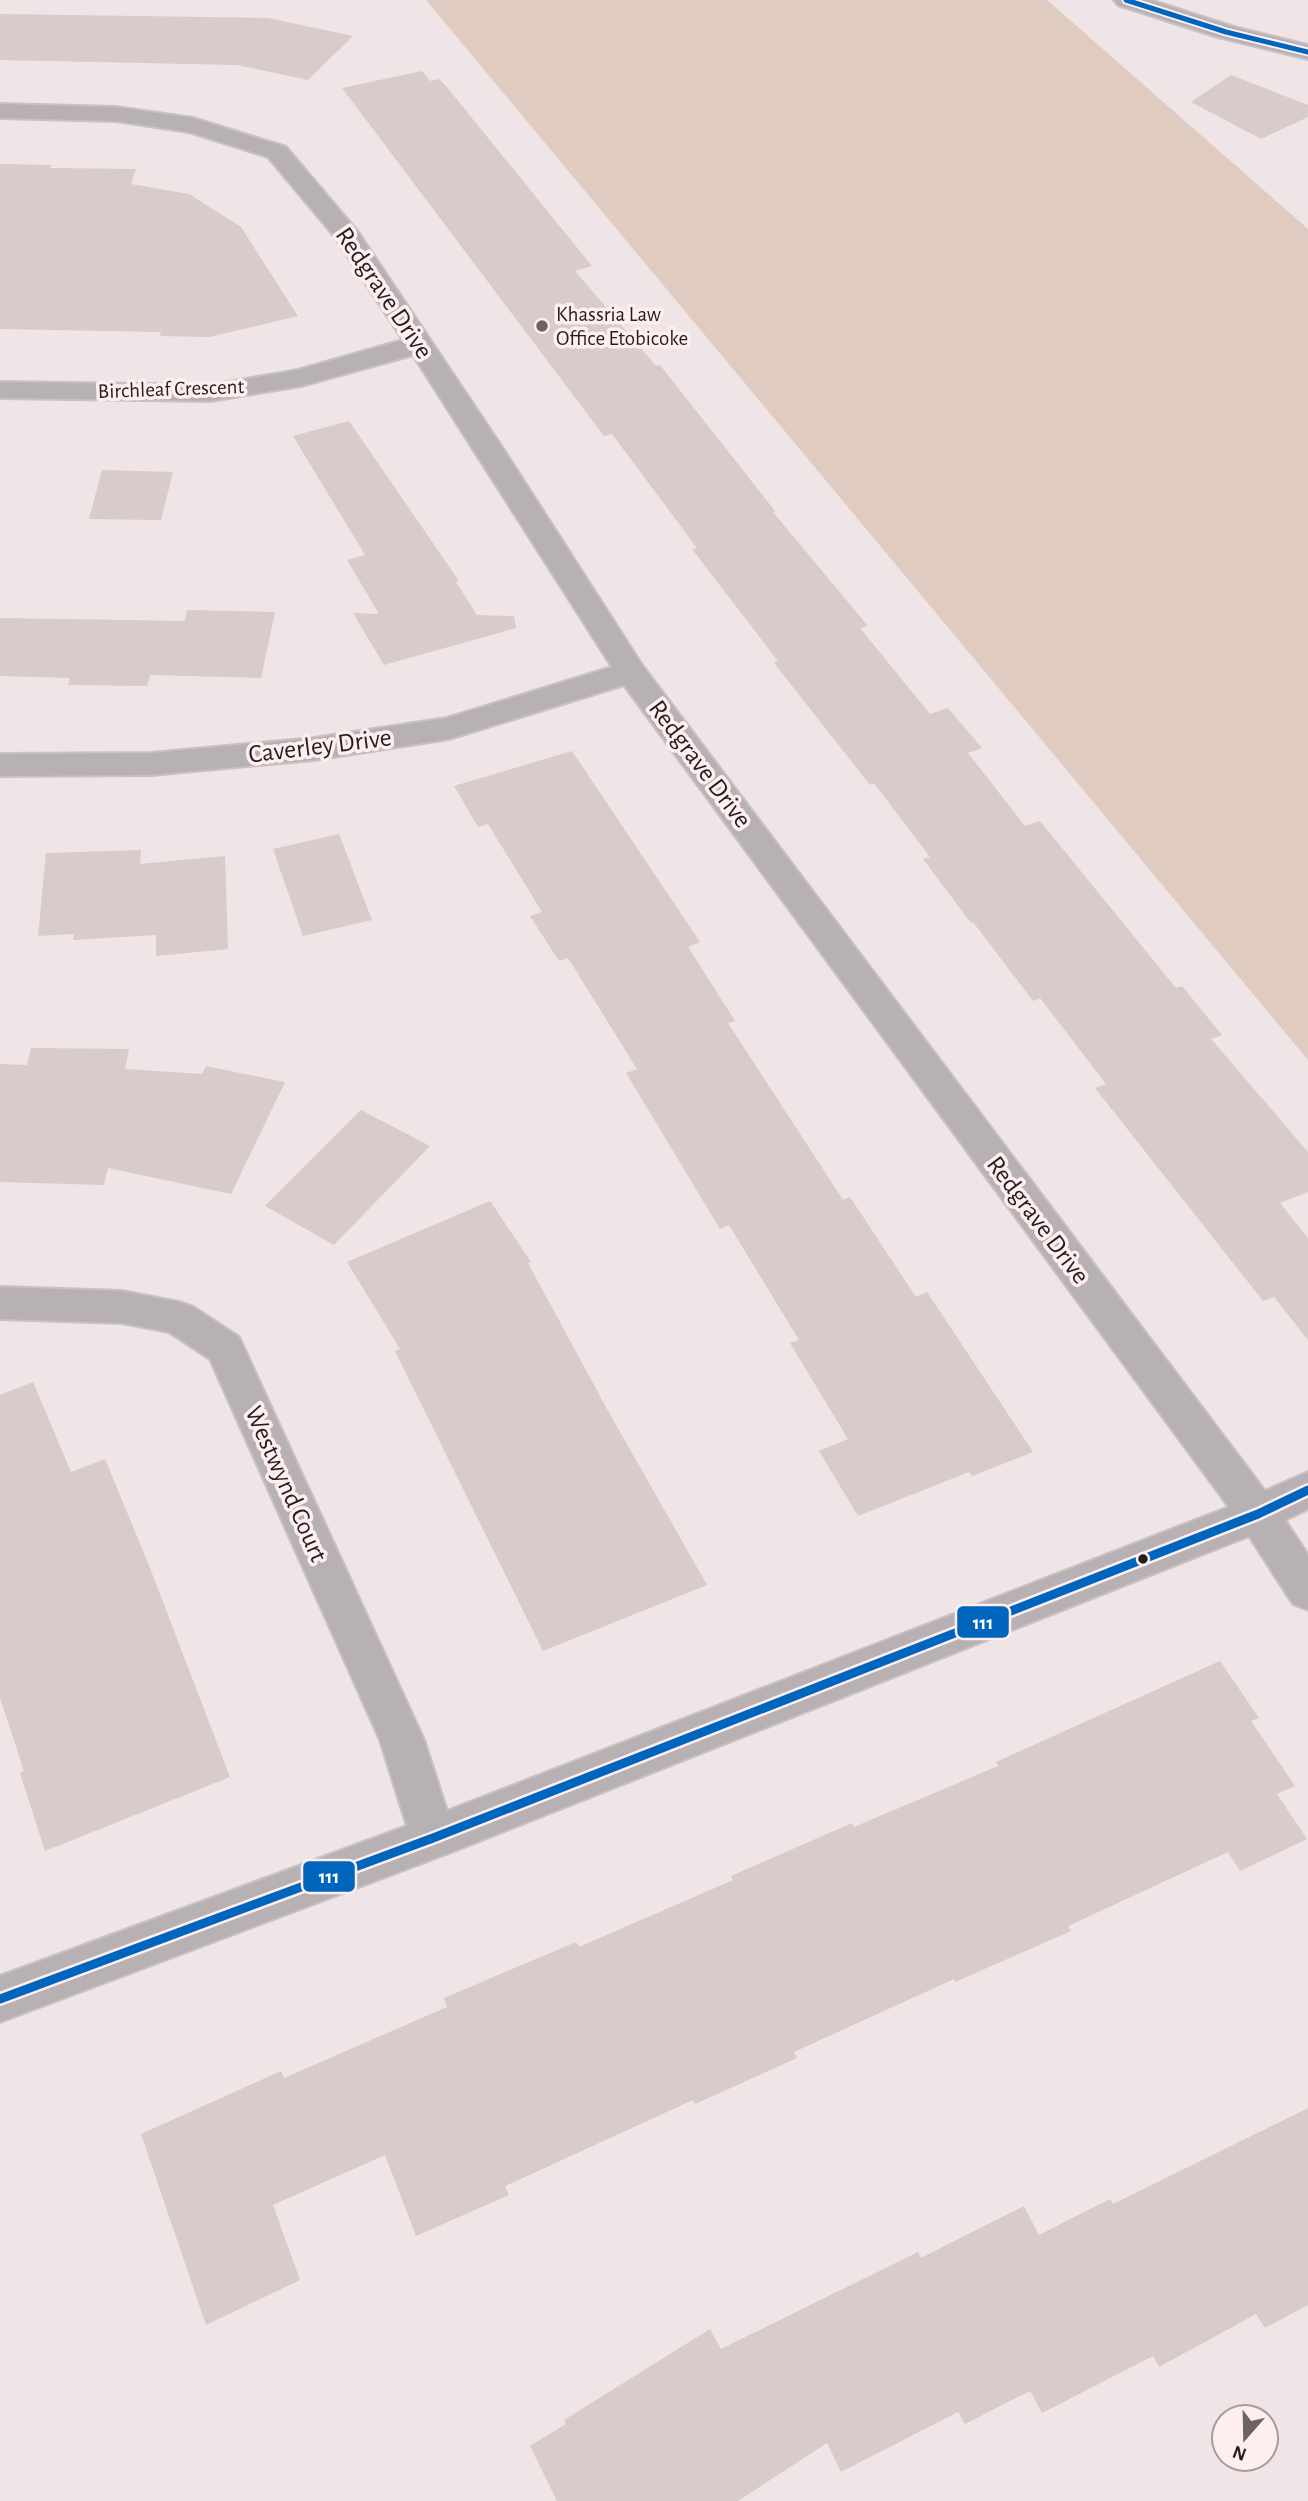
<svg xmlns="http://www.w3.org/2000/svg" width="1308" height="2501" viewBox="0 0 1308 2501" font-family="'Alegreya Sans',sans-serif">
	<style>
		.green { fill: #dfcbbf }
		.building { fill: #d8cbc9 }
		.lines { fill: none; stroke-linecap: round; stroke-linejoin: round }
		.street-casing { stroke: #cac1c3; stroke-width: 4 }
		.street { fill: #b7b1b4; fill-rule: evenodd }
		.bus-1-far1-casing { stroke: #feeef0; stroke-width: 9 }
		.bus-1-casing { stroke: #feeef0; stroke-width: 14 }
		.bus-1-far1 { stroke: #0065bd; stroke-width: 5 }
		.bus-1 { stroke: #0065bd; stroke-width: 9 }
		.poi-dot { fill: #6c6365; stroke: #feeef0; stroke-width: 2.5 }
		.bus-dot { fill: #251e1f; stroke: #feeef0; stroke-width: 2.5 }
		.labels { text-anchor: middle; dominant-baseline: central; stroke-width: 7; stroke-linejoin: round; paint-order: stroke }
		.far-poi-label { font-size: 21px; fill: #251e1f; stroke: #feeef0; text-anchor: start }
		.far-street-label { font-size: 21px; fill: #251e1f; stroke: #feeef0 }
		.street-label { font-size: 26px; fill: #251e1f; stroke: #feeef0 }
		.line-badge { stroke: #feeef0; stroke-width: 2.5 }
		.badge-label { font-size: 19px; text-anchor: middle; font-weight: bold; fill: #fff }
	</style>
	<rect width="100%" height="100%" fill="#efe4e6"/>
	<path class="green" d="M 426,0 L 1047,0 L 1308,229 L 1308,1060 Z"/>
	<path class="building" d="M 0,14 L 268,18 L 353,36 L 308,80 L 237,65 L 0,60 Z
		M 422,71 L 430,81 L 439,79 L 446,86 L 592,266 L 575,271 L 656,366 L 660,365 L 775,511 L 773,512 L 868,626 L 860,628 L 930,714 L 948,708 L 982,748 L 968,753 L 1025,826 L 1040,821 L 1176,988 L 1182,986 L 1222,1035 L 1211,1039 L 1308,1152 L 1308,1192 L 1280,1203 L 1308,1238 L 1308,1340 L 1274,1297 L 1263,1301 L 1095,1088 L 1106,1084 L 1040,998 L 1033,1001 L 973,922 L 971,923 L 923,859 L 930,857 L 874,783 L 870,785 L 774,663 L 778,661 L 692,549 L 697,548 L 612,434 L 604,436 L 342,88 Z
		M 1231,75 L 1308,105 L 1308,117 L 1261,139 L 1191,102 Z
		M 0,164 L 52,165 L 50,168 L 136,169 L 131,184 L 189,194 L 241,227 L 298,316 L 209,337 L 160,336 L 161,332 L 0,329 Z
		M 349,421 L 459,581 L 456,582 L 477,615 L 514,616 L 516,628 L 384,665 L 353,613 L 379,614 L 347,560 L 365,555 L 293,436 Z
		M 102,470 L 173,472 L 161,520 L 89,519 Z
		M 187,610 L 275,612 L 261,678 L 150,675 L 147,686 L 68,685 L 70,678 L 0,676 L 0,618 L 185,621 Z
		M 572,751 L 700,942 L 688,947 L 735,1021 L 728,1023 L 843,1200 L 850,1197 L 916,1297 L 927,1292 L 1033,1452 L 972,1476 L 969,1472 L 858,1516 L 819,1451 L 848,1439 L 790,1343 L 799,1340 L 729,1225 L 720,1229 L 626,1073 L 637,1069 L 568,958 L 559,961 L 530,916 L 542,912 L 488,824 L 478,827 L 454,786 Z
		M 339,834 L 372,920 L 303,936 L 273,849 Z
		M 141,850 L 140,864 L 225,856 L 228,949 L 156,956 L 156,935 L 73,940 L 74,934 L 38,936 L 46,853 Z
		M 31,1048 L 129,1049 L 125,1069 L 202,1074 L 206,1066 L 285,1082 L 231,1194 L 108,1168 L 104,1185 L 0,1182 L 0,1064 L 27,1065 Z
		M 361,1110 L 430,1146 L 334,1245 L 265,1206 Z
		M 490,1201 L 531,1262 L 528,1263 L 607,1409 L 707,1585 L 543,1651 L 395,1351 L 400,1349 L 347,1262 Z
		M 33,1382 L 71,1472 L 105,1459 L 150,1568 L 230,1777 L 45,1851 L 20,1773 L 24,1771 L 0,1698 L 0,1395 Z
		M 1220,1661 L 1259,1718 L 1251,1721 L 1295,1786 L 1277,1794 L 1307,1839 L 1240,1871 L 1228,1852 L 1068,1926 L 1071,1931 L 955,1982 L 954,1979 L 794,2052 L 797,2058 L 695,2104 L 693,2100 L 505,2186 L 509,2195 L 416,2236 L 385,2155 L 273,2205 L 300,2280 L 206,2325 L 141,2134 L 281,2071 L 284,2078 L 447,2007 L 444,1998 L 576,1942 L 579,1947 L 733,1880 L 731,1876 L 852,1823 L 854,1827 L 998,1766 L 996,1762 Z
		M 1308,2108 L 1308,2305 L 1265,2328 L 1256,2314 L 1159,2367 L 1153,2356 L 1042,2413 L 1030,2391 L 965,2424 L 958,2412 L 841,2472 L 827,2443 L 738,2501 L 557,2501 L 530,2446 L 566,2424 L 564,2420 L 710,2329 L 721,2349 L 918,2252 L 921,2258 L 1024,2206 L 1039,2235 L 1110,2199 L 1113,2204 Z"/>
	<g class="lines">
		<g class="street-casing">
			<path id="street" d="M 1114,0 L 1150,0 L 1234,27 L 1308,45 L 1308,59 L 1218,37 L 1118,5 Z
				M 0,104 L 116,107 L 193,118 L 286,147 L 358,232 L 502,447 L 642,665 L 1265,1491 L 1308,1472 L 1308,1509 L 1285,1520 L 1308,1555 L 1308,1610 L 1293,1604 L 1249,1536 L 449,1853 L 0,2022 L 0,1976 L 407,1826 L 380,1740 L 210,1359 L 169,1332 L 122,1323 L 0,1319 L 0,1287 L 122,1291 L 179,1302 L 193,1307 L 239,1337 L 424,1740 L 447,1811 L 1229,1507 L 624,685 L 449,739 L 314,760 L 151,775 L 0,776 L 0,754 L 151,753 L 314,738 L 447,718 L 612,667 L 413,355 L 301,386 L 210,401 L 0,398 L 0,382 L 210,385 L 298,370 L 403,340 L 335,237 L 268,157 L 189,132 L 116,121 L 0,118 Z"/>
		</g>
		<use href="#street" class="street"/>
		<g class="bus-1-far1-casing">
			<path id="bus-1-far1" d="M 1126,0 L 1226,32 L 1308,52"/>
		</g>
		<g class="bus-1-casing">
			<path id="bus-1" d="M 0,1999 L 433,1838 L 1258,1514 L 1308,1490"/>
		</g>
		<use href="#bus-1-far1" class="bus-1-far1"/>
		<use href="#bus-1" class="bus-1"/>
	</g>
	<circle class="poi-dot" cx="542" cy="326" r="7"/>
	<circle class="bus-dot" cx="1143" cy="1559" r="6"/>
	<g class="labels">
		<g class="far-poi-label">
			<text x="556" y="314">Khassria Law<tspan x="556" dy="24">Office Etobicoke</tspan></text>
		</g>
		<g class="far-street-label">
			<text transform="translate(171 389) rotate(-2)">Birchleaf Crescent</text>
		</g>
		<g class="street-label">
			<text transform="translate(384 293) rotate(56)">Redgrave Drive</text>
			<text transform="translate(320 746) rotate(-7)">Caverley Drive</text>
			<text transform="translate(700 764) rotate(53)">Redgrave Drive</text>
			<text transform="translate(1038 1220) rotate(53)">Redgrave Drive</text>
			<text transform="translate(286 1484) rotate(66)">Westwynd Court</text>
		</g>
	</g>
	<g class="line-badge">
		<rect x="956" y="1605" width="54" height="34" rx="7" fill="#0065bd"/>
		<rect x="302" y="1860" width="54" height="33" rx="7" fill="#0065bd"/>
	</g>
	<g class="badge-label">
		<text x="983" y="1629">111</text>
		<text x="329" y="1883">111</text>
	</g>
	<g transform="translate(1245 2438) rotate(200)"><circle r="33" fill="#feeef0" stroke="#a79b9c" stroke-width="2"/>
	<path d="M0-5L12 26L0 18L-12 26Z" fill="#6c6365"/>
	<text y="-10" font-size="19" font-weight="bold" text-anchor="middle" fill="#251e1f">N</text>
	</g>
</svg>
